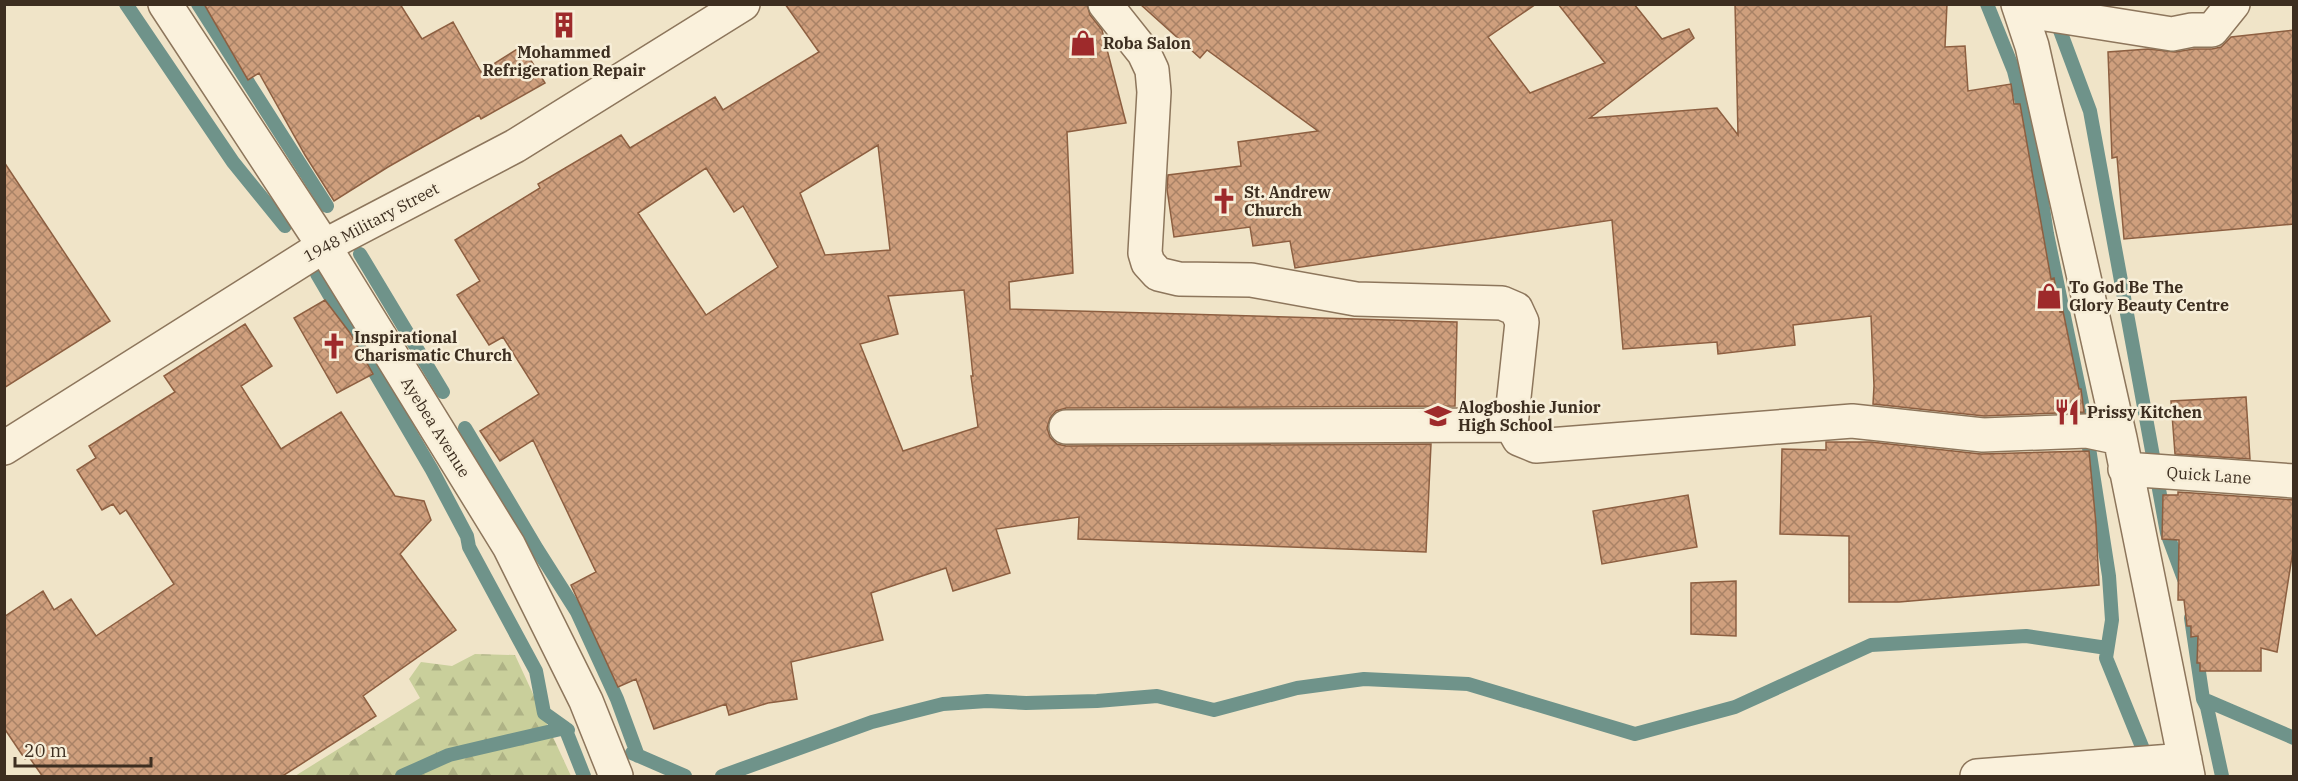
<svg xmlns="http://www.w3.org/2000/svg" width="2298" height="781" viewBox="0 0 2298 781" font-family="'IBM Plex Serif',serif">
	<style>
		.forest { fill: url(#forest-firs) }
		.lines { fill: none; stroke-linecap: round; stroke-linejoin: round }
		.stream { stroke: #6f938a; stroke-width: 14 }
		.building { fill: url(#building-cross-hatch); stroke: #8d5f41; stroke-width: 1.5; fill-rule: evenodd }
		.minor-casing { stroke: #8d765c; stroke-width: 36 }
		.minor { stroke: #faf1dc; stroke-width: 33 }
		.labels { text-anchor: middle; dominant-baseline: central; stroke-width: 5; stroke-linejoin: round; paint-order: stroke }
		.poi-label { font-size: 16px; font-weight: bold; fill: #3d2e20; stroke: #f7eed8; text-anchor: start }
		.street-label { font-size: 16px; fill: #3d2e20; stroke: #f7eed8 }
	</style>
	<defs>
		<pattern id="forest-firs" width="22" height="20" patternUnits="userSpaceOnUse" patternTransform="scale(1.5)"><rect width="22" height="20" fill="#c9cf9b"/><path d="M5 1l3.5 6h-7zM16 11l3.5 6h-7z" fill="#aeb285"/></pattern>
		<pattern id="building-cross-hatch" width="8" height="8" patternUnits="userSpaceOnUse" patternTransform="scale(1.5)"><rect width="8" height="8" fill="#cf9f7d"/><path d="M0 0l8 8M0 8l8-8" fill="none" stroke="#a98266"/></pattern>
	</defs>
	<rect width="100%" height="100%" fill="#f0e4c8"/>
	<path class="forest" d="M 475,654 L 515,655 L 571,776 L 295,776 L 420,698 L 409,679 L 421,662 L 452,666 Z"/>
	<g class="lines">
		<path class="stream" d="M 126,4 L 233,162 L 285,226
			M 198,4 L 327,206
			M 1987,4 L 2014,71 L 2034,150 L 2047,234 L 2082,403 L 2109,576 L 2112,620 L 2106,658 L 2149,764
			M 2055,17 L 2090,111 L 2167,533 L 2184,579
			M 360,254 L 443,392
			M 317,274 L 432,470 L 467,536 L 469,547 L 536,671 L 544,713 L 565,728 L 584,776
			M 465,428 L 537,549 L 577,612 L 617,699 L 638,756
			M 2191,618 L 2203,699 L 2207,707 L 2222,776
			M 2203,699 L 2294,738
			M 632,753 L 685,776
			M 402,776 L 449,755 L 565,728 L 568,730
			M 722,776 L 872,722 L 943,704 L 987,701 L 1026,703 L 1097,701 L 1157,696 L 1214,710 L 1297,688 L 1364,679 L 1468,684 L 1635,734 L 1735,707 L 1871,645 L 2026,636 L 2107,648"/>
	</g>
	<path class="building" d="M 204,4 L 400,4 L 422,39 L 453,22 L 481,72 L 522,46 L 545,83 L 481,119 L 479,115 L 388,167 L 334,201 L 305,155 L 259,73 L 248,80 Z
		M 785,4 L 1087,4 L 1090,15 L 1102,30 L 1126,123 L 1067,132 L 1073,273 L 1009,282 L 1010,309 L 1457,322 L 1455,406 L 1066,408 L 1056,411 L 1050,418 L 1047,428 L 1050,437 L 1057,444 L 1066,446 L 1431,444 L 1426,552 L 1078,539 L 1079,517 L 996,529 L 1010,573 L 953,591 L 946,568 L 871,593 L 883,640 L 791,662 L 797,699 L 768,703 L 729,715 L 726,704 L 654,729 L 636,679 L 618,687 L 571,585 L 596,572 L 533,440 L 500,461 L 480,431 L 539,394 L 503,337 L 489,345 L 457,295 L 480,281 L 455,240 L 540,188 L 538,184 L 621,135 L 630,148 L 715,97 L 723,110 L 819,52 ZM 878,145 L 890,250 L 825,255 L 800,193 ZM 706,168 L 734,212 L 743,206 L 778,267 L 706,315 L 638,213 ZM 964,290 L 973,376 L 971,376 L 978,427 L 903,451 L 860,344 L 898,334 L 888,296 Z
		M 1140,4 L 1536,4 L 1488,37 L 1530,93 L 1605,63 L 1558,4 L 1634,4 L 1662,39 L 1689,29 L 1694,38 L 1590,118 L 1717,108 L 1738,135 L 1735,4 L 1947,4 L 1945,47 L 1965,46 L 1968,91 L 2011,84 L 2014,104 L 2020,104 L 2051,279 L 2054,278 L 2060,312 L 2063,311 L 2079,389 L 2081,389 L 2084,412 L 1984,416 L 1873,404 L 1874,386 L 1871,316 L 1793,325 L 1795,345 L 1718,354 L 1717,342 L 1623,349 L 1612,220 L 1295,268 L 1290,241 L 1253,246 L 1250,227 L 1174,237 L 1167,189 L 1168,175 L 1241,166 L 1238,142 L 1318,131 L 1207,50 L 1200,58 Z
		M 2294,30 L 2294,224 L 2124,239 L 2117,157 L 2112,158 L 2108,52 L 2148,49 L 2175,52 L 2194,49 L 2212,49 L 2221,47 L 2231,37 Z
		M 4,162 L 110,321 L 4,388 Z
		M 325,300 L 350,333 L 373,374 L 337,393 L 294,318 Z
		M 245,324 L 272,366 L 241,386 L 281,449 L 341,412 L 395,496 L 424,501 L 431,520 L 400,554 L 456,630 L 363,696 L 376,716 L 281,777 L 43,777 L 29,757 L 25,759 L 4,728 L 4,617 L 43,591 L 54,610 L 71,599 L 96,636 L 174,584 L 126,510 L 120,514 L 113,504 L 102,510 L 77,470 L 96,458 L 89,446 L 175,392 L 164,376 Z
		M 2246,397 L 2250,459 L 2175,454 L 2171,401 Z
		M 1826,442 L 1871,442 L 1981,454 L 2089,451 L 2096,524 L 2099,585 L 1899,602 L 1849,602 L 1849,536 L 1780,534 L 1782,449 L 1826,450 Z
		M 2178,492 L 2294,500 L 2294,544 L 2277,652 L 2261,648 L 2261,671 L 2200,671 L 2200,663 L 2197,663 L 2198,636 L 2191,637 L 2191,626 L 2187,626 L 2184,600 L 2178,600 L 2179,540 L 2162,539 L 2163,495 L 2178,495 Z
		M 1688,495 L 1697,547 L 1602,564 L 1593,511 Z
		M 1736,581 L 1736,636 L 1691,634 L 1691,583 Z"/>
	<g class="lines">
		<g class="minor-casing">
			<path id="minor" d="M 165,4 L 324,246 L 509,546 L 586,701 L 616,776
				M 1105,4 L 1144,53 L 1152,70 L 1154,92 L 1145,253 L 1148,263 L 1158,274 L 1179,279 L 1251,280 L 1356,299 L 1502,303 L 1516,309 L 1522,322 L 1511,425 L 1519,439 L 1536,446 L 1852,421 L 1983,435 L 2087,431 L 2120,438
				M 2018,4 L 2032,46 L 2120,438 L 2188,776
				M 2021,10 L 2172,34 L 2192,30 L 2212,30 L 2233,4
				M 1066,427 L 1511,425
				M 4,448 L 324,246 L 515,146 L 743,4
				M 2125,469 L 2294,481
				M 1977,776 L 2185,760"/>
		</g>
		<use href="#minor" class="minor"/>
	</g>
	<defs>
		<g id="building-bare" transform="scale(2.07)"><path d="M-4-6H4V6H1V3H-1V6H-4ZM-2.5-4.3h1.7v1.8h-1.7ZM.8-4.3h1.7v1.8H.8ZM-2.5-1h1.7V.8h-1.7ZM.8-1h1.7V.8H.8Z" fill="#9e2a2b" stroke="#f7eed8" stroke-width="2.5" paint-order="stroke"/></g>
		<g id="shop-bare" transform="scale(2.07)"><path d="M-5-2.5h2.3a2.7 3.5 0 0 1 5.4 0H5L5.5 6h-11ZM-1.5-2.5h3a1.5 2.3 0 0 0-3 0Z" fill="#9e2a2b" stroke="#f7eed8" stroke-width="2.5" paint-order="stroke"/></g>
		<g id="church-bare" transform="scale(2.07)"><path d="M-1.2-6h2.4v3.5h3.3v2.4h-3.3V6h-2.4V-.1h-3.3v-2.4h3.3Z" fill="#9e2a2b" stroke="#f7eed8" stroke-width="2.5" paint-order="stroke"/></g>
		<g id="restaurant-bare" transform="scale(2.07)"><path d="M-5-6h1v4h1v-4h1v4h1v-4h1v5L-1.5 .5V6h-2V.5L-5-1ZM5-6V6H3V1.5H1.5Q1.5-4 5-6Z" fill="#9e2a2b" stroke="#f7eed8" stroke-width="2.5" paint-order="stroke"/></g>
		<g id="school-bare" transform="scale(2.07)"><path d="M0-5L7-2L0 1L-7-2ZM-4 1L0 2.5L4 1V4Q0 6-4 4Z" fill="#9e2a2b" stroke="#f7eed8" stroke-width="2.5" paint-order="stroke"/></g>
	</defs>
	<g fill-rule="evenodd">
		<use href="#building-bare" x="564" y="25"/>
		<use href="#shop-bare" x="1083" y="43"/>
		<use href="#church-bare" x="1224" y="201"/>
		<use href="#shop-bare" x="2049" y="296"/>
		<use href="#church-bare" x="334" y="346"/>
		<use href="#restaurant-bare" x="2067" y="412"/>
		<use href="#school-bare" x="1438" y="416"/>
	</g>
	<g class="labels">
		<g class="poi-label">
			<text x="1103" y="43">Roba Salon</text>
			<text x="564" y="52" text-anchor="middle">Mohammed<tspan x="564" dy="18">Refrigeration Repair</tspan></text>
			<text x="1244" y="192">St. Andrew<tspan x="1244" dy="18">Church</tspan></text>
			<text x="2069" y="287">To God Be The<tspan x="2069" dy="18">Glory Beauty Centre</tspan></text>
			<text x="354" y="337">Inspirational<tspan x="354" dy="18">Charismatic Church</tspan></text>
			<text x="1458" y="407">Alogboshie Junior<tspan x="1458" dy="18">High School</tspan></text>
			<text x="2087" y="412">Prissy Kitchen</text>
		</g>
		<g class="street-label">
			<text transform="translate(371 222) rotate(-28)">1948 Military Street</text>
			<text transform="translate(436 427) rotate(58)">Ayebea Avenue</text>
			<text transform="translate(2209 475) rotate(4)">Quick Lane</text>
		</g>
	</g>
	<rect width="2298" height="781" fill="none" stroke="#3d2e20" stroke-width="12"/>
	<path d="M15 757v9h136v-9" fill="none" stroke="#3d2e20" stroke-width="3"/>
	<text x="24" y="757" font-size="18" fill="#3d2e20" stroke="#f7eed8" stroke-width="4.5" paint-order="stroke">20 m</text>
</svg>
